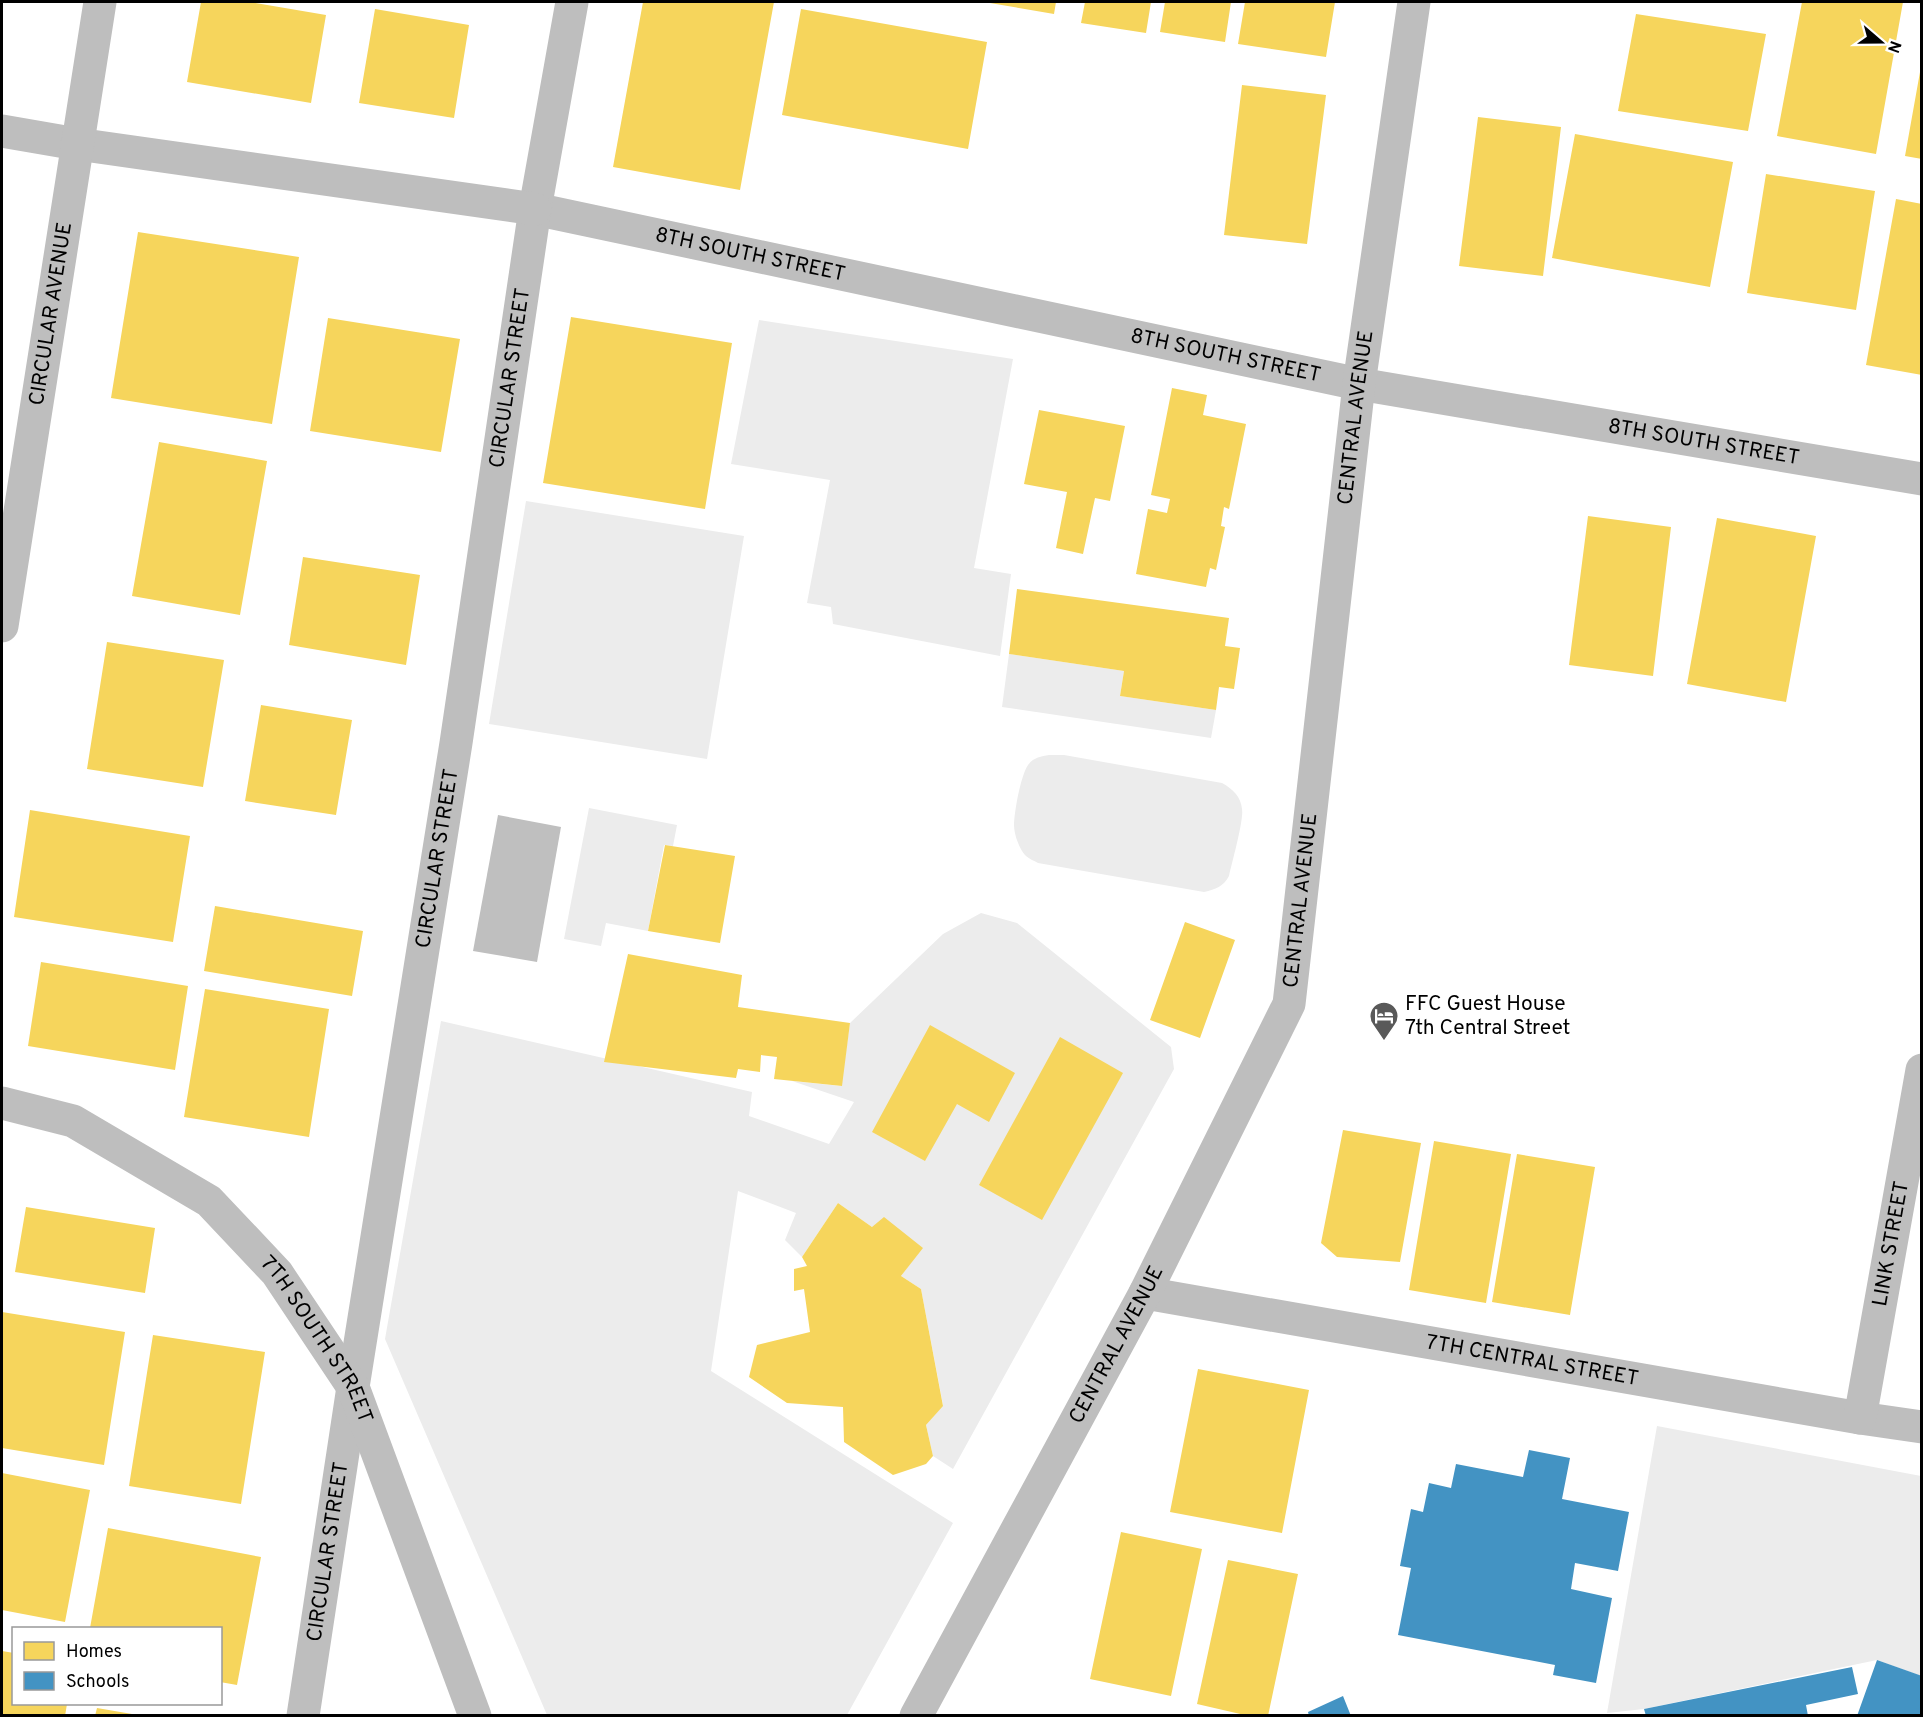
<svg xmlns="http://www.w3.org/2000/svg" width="1923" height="1717" viewBox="0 0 1923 1717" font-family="Overpass,sans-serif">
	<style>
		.green { fill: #ececec }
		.water { fill: #bfbfbf }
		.homes { fill: #f6d55c }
		.schools { fill: #4393c3 }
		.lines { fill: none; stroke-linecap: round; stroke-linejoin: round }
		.minor { stroke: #bebebe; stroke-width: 33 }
		.tertiary { stroke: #bebebe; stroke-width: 33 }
		.labels { text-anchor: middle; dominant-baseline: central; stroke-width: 6; stroke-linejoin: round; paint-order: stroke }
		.street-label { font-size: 21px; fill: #000; stroke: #fff }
		.poi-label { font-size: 21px; fill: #000; stroke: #fff; text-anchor: start }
	</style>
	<rect width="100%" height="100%" fill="#fff"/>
	<path class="green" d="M 759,320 L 1013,359 L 974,568 L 1011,574 L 1000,656 L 833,624 L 831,607 L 807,603 L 830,480 L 731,464 Z
		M 526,501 L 744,536 L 707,759 L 489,724 Z
		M 1009,654 L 1124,671 L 1120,696 L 1216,710 L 1211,738 L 1002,707 Z
		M 1049,755 L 1064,755 L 1222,783 C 1233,789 1241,797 1242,809 C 1244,820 1232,862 1229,876 C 1223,887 1216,889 1204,892 L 1038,863 C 1035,861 1029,859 1026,856 C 1019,849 1014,834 1014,825 C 1014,812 1021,775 1028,765 C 1033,758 1041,756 1049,755 Z
		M 589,808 L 677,825 L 673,846 L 664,845 L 648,931 L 606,923 L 601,946 L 564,939 Z
		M 981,913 L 1017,923 L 1171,1047 L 1174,1069 L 953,1469 L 933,1456 L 926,1425 L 943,1405 L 921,1289 L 901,1276 L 922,1248 L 872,1227 L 838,1203 L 802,1257 L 785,1240 L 796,1213 L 738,1191 L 711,1371 L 953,1523 L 847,1715 L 547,1715 L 385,1339 L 441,1021 L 752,1092 L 749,1116 L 829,1144 L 854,1102 L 792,1081 L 841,1086 L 850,1023 L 943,934 Z
		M 1657,1426 L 1921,1476 L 1921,1676 L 1877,1660 L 1644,1709 L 1607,1713 Z"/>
	<path class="water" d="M 498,815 L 561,827 L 537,962 L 473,951 Z"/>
	<path class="homes" d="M 201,2 L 250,2 L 326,15 L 311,103 L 187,82 Z
		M 643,2 L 774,2 L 740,190 L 613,167 Z
		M 984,2 L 1056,2 L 1054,14 Z
		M 1085,2 L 1151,2 L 1146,33 L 1081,23 Z
		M 1165,2 L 1231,2 L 1225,42 L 1160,32 Z
		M 1245,2 L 1335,2 L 1326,57 L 1238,44 Z
		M 1802,2 L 1903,2 L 1876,154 L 1777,136 Z
		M 375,9 L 469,25 L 454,118 L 359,103 Z
		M 801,9 L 987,42 L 968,149 L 782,115 Z
		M 1636,14 L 1766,34 L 1748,131 L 1618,111 Z
		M 1920,72 L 1922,73 L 1922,159 L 1905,156 Z
		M 1242,85 L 1326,95 L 1307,244 L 1224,235 Z
		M 1478,117 L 1561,127 L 1543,276 L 1459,266 Z
		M 1575,134 L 1733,162 L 1710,287 L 1552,258 Z
		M 1766,174 L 1875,191 L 1856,310 L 1747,293 Z
		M 1896,199 L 1922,204 L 1922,375 L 1866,365 Z
		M 138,232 L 299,257 L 272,424 L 111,398 Z
		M 571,317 L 732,343 L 705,509 L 543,483 Z
		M 328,318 L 460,339 L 441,452 L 310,431 Z
		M 1172,388 L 1207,395 L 1203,415 L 1246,424 L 1229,509 L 1224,507 L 1221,526 L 1225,527 L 1216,570 L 1210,568 L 1206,587 L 1136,574 L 1148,509 L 1167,513 L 1170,499 L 1151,495 Z
		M 1039,410 L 1125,426 L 1110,501 L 1095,498 L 1083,554 L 1056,548 L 1067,492 L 1024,484 Z
		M 159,442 L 267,461 L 240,615 L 132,596 Z
		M 1588,516 L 1671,527 L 1653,676 L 1569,665 Z
		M 1717,518 L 1816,536 L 1786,702 L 1687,684 Z
		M 303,557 L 420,575 L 406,665 L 289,645 Z
		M 1017,589 L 1229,618 L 1225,646 L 1240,648 L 1234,689 L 1219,687 L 1216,710 L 1120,696 L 1124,671 L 1009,654 Z
		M 107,642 L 224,660 L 203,787 L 87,769 Z
		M 261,705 L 352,720 L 336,815 L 245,801 Z
		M 30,810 L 190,836 L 173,942 L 14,917 Z
		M 665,845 L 735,856 L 720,943 L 648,931 Z
		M 215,906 L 363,931 L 352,996 L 204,971 Z
		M 1185,922 L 1235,940 L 1200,1038 L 1150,1020 Z
		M 628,954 L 742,975 L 738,1007 L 850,1023 L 842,1086 L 774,1079 L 777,1057 L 761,1055 L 760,1072 L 738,1069 L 736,1078 L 604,1062 Z
		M 41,962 L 188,986 L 175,1070 L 28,1046 Z
		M 205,989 L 329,1009 L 309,1137 L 184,1117 Z
		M 930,1025 L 1015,1073 L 989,1122 L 957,1104 L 925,1161 L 872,1132 Z
		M 1060,1037 L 1123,1073 L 1042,1220 L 979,1185 Z
		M 1343,1130 L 1421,1143 L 1400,1262 L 1337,1257 L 1321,1243 Z
		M 1434,1141 L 1511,1154 L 1486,1303 L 1409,1290 Z
		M 1517,1154 L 1595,1167 L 1570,1315 L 1492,1302 Z
		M 838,1203 L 872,1227 L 884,1217 L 923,1248 L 901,1276 L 921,1289 L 943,1406 L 926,1425 L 933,1456 L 926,1464 L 893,1475 L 844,1442 L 843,1407 L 787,1403 L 749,1377 L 757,1345 L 810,1332 L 804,1289 L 794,1291 L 794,1269 L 807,1266 L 802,1257 Z
		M 26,1207 L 155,1228 L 145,1293 L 15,1272 Z
		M 2,1312 L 125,1332 L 104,1465 L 2,1448 Z
		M 153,1335 L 265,1352 L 241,1504 L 129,1486 Z
		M 1198,1369 L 1309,1390 L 1282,1533 L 1170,1512 Z
		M 2,1473 L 90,1490 L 65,1622 L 2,1610 Z
		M 108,1528 L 261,1557 L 237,1685 L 220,1682 L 220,1628 L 90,1628 Z
		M 1121,1532 L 1202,1549 L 1171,1696 L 1090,1679 Z
		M 1228,1560 L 1298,1574 L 1268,1716 L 1249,1716 L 1197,1704 Z
		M 2,1651 L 14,1653 L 14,1704 L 67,1704 L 65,1716 L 2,1716 Z
		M 97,1708 L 132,1714 L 132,1716 L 95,1716 Z"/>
	<path class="schools" d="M 1529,1450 L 1570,1458 L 1562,1499 L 1629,1512 L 1618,1571 L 1575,1563 L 1571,1589 L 1612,1598 L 1596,1683 L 1553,1675 L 1555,1665 L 1398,1635 L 1411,1568 L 1400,1566 L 1411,1509 L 1423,1512 L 1429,1483 L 1451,1488 L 1456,1464 L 1523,1477 Z
		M 1877,1660 L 1922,1676 L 1922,1716 L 1857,1716 Z
		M 1852,1667 L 1858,1694 L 1806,1705 L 1808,1716 L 1646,1716 L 1644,1709 Z
		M 1343,1696 L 1351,1716 L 1309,1716 L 1308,1712 Z"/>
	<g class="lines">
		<g class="minor">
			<path d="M 2,131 L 77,144"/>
			<path id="s1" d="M 535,209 L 1359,384 L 1922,479"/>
			<path id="s2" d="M 1145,1293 L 1860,1418 L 1922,1427"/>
			<path id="s3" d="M 1860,1418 L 1922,1070"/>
			<path id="s4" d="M 303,1716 L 353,1387 L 456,743 L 535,209 L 572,2"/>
		</g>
		<g class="tertiary">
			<path d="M 77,144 L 535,209"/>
			<path id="s5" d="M 2,626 L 100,2"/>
			<path id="s6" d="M 2,1103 L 73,1121 L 209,1201 L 277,1273 L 353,1387 L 475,1716"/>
			<path id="s7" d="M 916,1716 L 1145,1293 L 1289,1004 L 1359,384 L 1414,2"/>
		</g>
	</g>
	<defs>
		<g id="hotel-pin" transform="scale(1.5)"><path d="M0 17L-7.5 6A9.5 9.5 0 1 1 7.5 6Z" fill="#595959" stroke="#fff"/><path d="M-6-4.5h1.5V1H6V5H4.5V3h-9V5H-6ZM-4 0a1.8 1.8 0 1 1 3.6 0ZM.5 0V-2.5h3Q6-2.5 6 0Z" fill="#fff"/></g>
	</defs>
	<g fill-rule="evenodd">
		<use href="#hotel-pin" x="1384" y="1016"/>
	</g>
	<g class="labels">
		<g class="street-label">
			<text stroke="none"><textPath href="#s1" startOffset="220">8TH SOUTH STREET</textPath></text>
			<text stroke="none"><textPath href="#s5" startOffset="316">CIRCULAR AVENUE</textPath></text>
			<text stroke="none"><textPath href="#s1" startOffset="706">8TH SOUTH STREET</textPath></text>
			<text stroke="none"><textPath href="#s4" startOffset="1354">CIRCULAR STREET</textPath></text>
			<text stroke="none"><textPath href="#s7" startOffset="1394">CENTRAL AVENUE</textPath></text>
			<text stroke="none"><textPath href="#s1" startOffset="1192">8TH SOUTH STREET</textPath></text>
			<text stroke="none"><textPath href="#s4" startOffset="868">CIRCULAR STREET</textPath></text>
			<text stroke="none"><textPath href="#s7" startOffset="908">CENTRAL AVENUE</textPath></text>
			<text stroke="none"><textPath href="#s3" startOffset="177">LINK STREET</textPath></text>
			<text stroke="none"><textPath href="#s6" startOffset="408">7TH SOUTH STREET</textPath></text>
			<text stroke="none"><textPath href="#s7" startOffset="422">CENTRAL AVENUE</textPath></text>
			<text stroke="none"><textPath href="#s2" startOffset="393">7TH CENTRAL STREET</textPath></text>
			<text stroke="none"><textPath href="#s4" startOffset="166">CIRCULAR STREET</textPath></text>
		</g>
		<g class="poi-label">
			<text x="1405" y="1004">FFC Guest House<tspan x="1405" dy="24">7th Central Street</tspan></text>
		</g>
	</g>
	<rect width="1923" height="1717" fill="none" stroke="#000000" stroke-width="6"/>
	<rect x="12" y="1627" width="210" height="78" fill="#ffffff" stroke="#999999" stroke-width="1.5"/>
	<rect x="24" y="1642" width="30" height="18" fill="#f6d55c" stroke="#999999" stroke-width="1.5"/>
	<text x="66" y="1657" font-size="18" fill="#000000">Homes</text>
	<rect x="24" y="1672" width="30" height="18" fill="#4393c3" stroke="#999999" stroke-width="1.5"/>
	<text x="66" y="1687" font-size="18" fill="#000000">Schools</text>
	<g transform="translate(1881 42) rotate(110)" stroke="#ffffff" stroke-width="4.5" paint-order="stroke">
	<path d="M0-4.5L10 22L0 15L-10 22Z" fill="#000000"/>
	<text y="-9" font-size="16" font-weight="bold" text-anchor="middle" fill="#000000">N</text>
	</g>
</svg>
